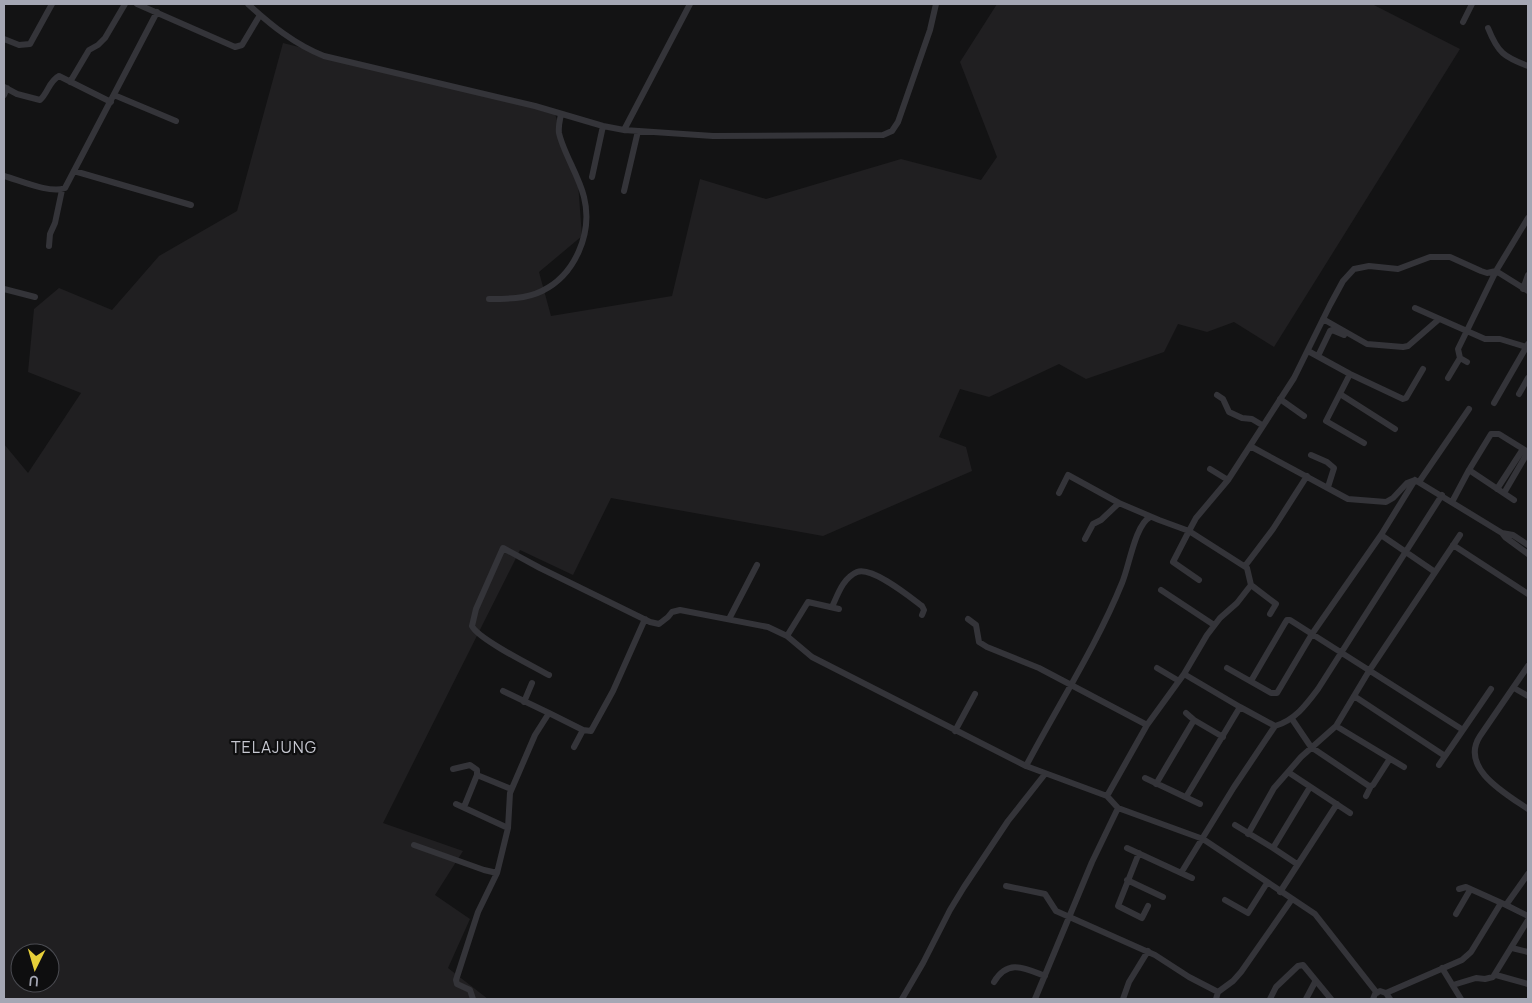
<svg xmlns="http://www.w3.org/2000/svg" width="1532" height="1003" viewBox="0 0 1532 1003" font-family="Manrope,sans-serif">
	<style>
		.built { fill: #201f21; fill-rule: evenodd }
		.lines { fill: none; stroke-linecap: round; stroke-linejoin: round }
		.street { stroke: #343439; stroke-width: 6 }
		.labels { text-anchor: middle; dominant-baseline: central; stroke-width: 4.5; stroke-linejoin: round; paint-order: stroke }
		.quarter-label { font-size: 16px; letter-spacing: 1px; fill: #c6c7d0; stroke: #0e0e0f }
	</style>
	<rect width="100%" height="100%" fill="#131314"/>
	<path class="built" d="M 997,4 L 1372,4 L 1460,49 L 1274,347 L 1234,322 L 1207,332 L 1178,324 L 1164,352 L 1086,379 L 1059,364 L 989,397 L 960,389 L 939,437 L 966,447 L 972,471 L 823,536 L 611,498 L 573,575 L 520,550 L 383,823 L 463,851 L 435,895 L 470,919 L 448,968 L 488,999 L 4,999 L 4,444 L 28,473 L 81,393 L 28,372 L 34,309 L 59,288 L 112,310 L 159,256 L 237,211 L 283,43 L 554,111 L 578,183 L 582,236 L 539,272 L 551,316 L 672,296 L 700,179 L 766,199 L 901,159 L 981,180 L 997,157 L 960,62 ZM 20,953 L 50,953 L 50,983 L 20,983 Z"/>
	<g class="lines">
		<path class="street" d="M 137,4 L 235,47 L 242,45 L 260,15
			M 248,4 C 271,25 294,44 324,56 L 535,106 L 603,126 L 624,130 L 713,136 L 883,135 L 892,131 L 898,122 L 930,30 L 936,4
			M 1463,22 L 1472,4
			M 1488,28 C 1498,53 1504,57 1528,66
			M 4,39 L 19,45 L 30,44 L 52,4
			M 70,82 L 89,50 L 98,45 L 105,38 L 125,4
			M 4,87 L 17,94 L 40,100 C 48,93 49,81 59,76 L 111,102
			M 4,95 L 7,88
			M 114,95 L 176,121
			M 624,130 L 690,4
			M 74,171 L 191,205
			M 4,176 C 19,180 50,194 65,188 L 157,12
			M 592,177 L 603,126
			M 624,191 L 638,131
			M 49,246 L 50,234 L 55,223 L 62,190
			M 4,289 L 35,297
			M 1523,289 L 1528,275
			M 489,299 C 506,299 526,299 542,291 C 575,275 593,233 584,197 C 579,176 563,152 559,133 C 558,126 560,120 561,114
			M 1415,308 L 1485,339 L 1500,339 L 1526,347
			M 1323,319 L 1367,344 L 1403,347 L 1408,346 L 1438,320
			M 1308,351 L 1350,374 L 1403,399 L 1406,398 L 1423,369
			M 1318,356 L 1330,331 L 1332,330 L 1344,335
			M 1467,362 L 1460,358 L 1458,349 L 1496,271 L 1528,218
			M 1350,374 L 1326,421 L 1364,443
			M 1448,378 L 1460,358
			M 1340,394 L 1395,429
			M 1519,394 L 1528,378
			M 1217,395 L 1223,399 L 1229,412 L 1242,418 L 1252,419 L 1262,425
			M 1280,399 L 1304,416
			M 1494,403 L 1528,344
			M 1250,446 L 1348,499 L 1386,502 L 1393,498 L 1407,483 L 1415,480
			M 1311,455 L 1327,462 L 1334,468 L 1328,487
			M 1210,469 L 1228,480
			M 1469,470 L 1514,500
			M 1415,480 L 1502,533 L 1505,537 L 1528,554
			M 1419,482 L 1469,409
			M 1497,489 L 1523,449
			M 1059,493 L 1068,475 L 1119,503 L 1159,520 L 1189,531 L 1173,562 L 1199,580
			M 1504,493 L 1528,452
			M 1452,502 L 1469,470 L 1491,434 L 1499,434 L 1528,452
			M 1502,533 L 1513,535 L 1528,545
			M 1381,535 L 1435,572
			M 1085,539 L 1093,524 L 1101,520 L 1119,503
			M 1453,545 L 1528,594
			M 1245,566 L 1273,529 L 1307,476
			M 1251,585 L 1276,604 L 1270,614
			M 1161,590 L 1214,625
			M 832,607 C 838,594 843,578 857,572 C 872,566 910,597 922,606 L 924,610 L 922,615
			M 729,619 L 757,565
			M 968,619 L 976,625 L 979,642 L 987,647 L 1039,668 L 1147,725
			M 787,636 L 808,602 L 839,609
			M 1528,666 L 1480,736 C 1459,768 1506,794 1528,809
			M 1157,668 L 1179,681
			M 1227,668 L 1271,693 L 1277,693 L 1312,634 L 1381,535 L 1415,480
			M 1184,674 L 1240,707 L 1275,726
			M 549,675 C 534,667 478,639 472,626 L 476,609 L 503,548 L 540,568 L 650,622 L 659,624 L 668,617 L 672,612 L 680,610 L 768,627 L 787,636 L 812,657 L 1026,766 L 1107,796 L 1118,808 L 1203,839 L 1315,914 L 1377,993
			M 1251,681 L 1285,623 L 1287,620 L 1290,620 L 1463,730
			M 1514,688 L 1528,696
			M 503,691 L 549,713
			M 1354,696 L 1445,756
			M 524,702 L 532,683
			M 1186,713 L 1194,720 L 1223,737
			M 1292,719 L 1311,747 L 1369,786 L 1373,785 L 1389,760
			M 1336,726 L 1404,767
			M 955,731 L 975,694
			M 574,747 L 583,730
			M 1439,765 L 1491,689
			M 1026,766 C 1058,705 1096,647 1122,583 C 1129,567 1135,525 1150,517
			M 453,769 L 470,765 L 477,770 L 477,775 L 464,807
			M 477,775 L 511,789
			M 1145,778 L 1200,804
			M 1156,784 L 1194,720
			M 1107,796 L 1147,725 L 1184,674 L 1207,635 L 1220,618 L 1237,603 L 1251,585 L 1247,568 L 1189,531 L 1196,518 L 1228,480 L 1294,378 L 1330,305 L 1343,281 L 1354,269 L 1369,266 L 1398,269 L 1430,257 L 1450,257 L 1481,271 L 1487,273 L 1496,271 L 1528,291
			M 1366,796 L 1371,786
			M 1186,797 L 1240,707
			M 456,804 L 508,828
			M 1350,813 L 1288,772 L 1301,757 L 1336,726 L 1369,671 L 1460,535
			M 1235,825 L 1273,848 L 1297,864
			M 1248,834 L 1274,788 L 1288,772
			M 414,845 L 484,870 L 497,873
			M 1127,848 L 1192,878
			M 1273,848 L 1310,787
			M 1139,853 L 1118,906 L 1142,918 L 1148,906
			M 1181,873 L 1234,787 L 1275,726 C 1295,720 1306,705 1318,689 L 1442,495
			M 1127,880 L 1163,897
			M 1006,886 L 1045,894 L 1056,911 L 1155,955 L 1189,977 L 1218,992
			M 1459,889 L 1466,887 L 1506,905 L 1528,916
			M 1280,892 L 1337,804
			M 1225,900 L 1248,913 L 1267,883
			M 1506,905 L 1528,874
			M 1456,914 L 1470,890
			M 1512,948 L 1528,952
			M 1442,968 L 1461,999
			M 1496,975 L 1528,984
			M 994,982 C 1008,959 1024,968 1045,976
			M 1453,985 L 1476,978 L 1485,979 L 1493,977 L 1528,920
			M 1386,993 L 1462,960 L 1471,952 L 1501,903
			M 473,999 L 470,990 L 457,984 L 456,980 L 478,912 L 497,873 L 508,828 L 510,793 L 535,735 L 549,713 L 583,730 L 591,731 L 613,691 L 645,619
			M 902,999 L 923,963 L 950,910 L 964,887 L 1008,821 L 1045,774
			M 1035,999 L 1092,862 L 1118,808
			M 1123,999 L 1129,982 L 1148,951
			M 1216,999 L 1218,992 L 1233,981 L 1241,972 L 1292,899
			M 1270,999 L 1276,987 L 1298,966 L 1303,965 L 1331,999
			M 1306,999 L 1315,982
			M 1373,999 L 1375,994 L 1380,991 L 1386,993 L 1390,999"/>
	</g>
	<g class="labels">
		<g class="quarter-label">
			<text x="274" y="747">TELAJUNG</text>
		</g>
	</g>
	<rect width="1532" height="1003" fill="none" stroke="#a5a7b4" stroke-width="10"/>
	<g transform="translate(35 968) rotate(185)"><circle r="24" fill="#0e0e0f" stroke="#4a4b51"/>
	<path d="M0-4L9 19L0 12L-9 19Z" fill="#e6cf39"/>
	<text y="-8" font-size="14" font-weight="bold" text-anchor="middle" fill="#a5a7b4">U</text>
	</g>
</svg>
